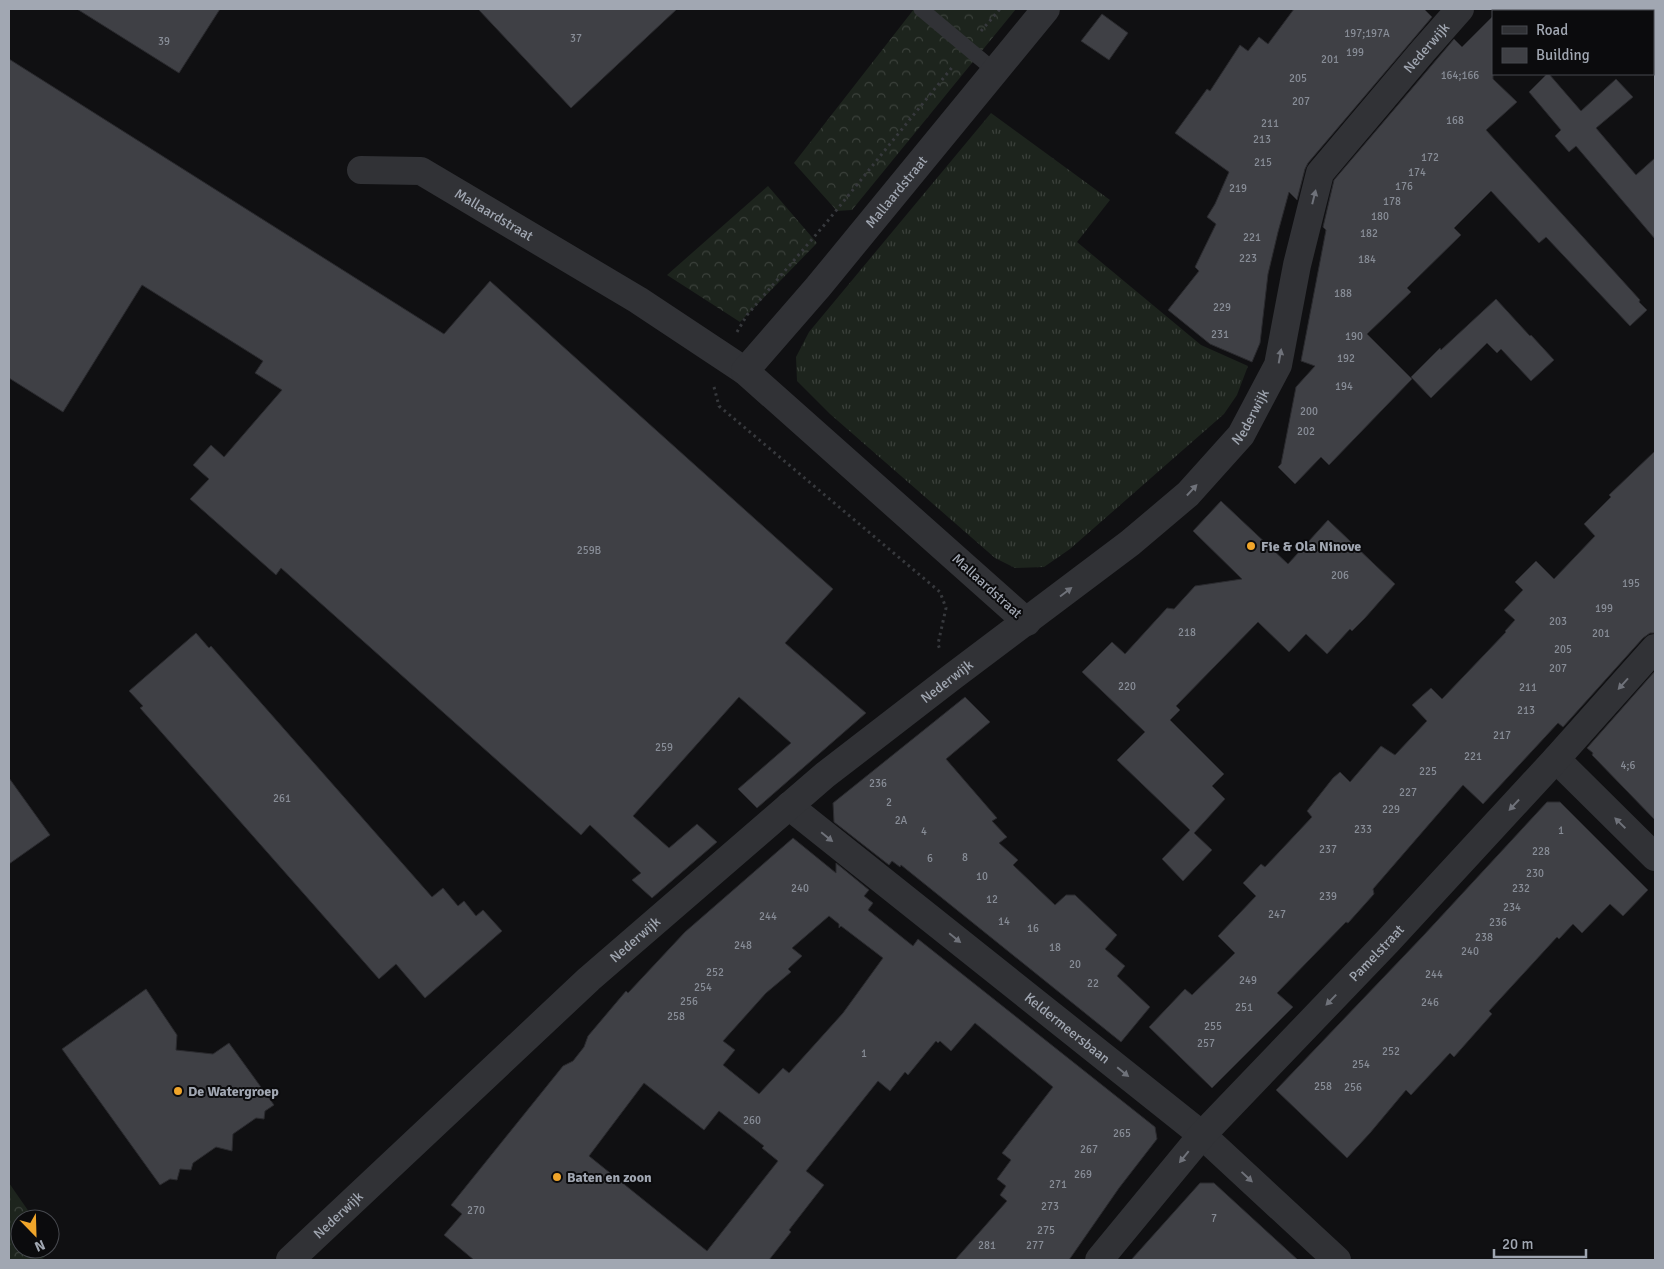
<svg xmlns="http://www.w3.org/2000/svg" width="1664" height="1269" viewBox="0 0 1664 1269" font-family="Signika,sans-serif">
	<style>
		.grass { fill: url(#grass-tufts) }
		.forest { fill: url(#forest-crowns) }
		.building { fill: #3f4045; stroke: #2a2a2e; fill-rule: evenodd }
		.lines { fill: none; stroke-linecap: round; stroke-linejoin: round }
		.path { stroke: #37393d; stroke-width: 3; stroke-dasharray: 2.5 4; stroke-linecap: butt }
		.lane { stroke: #313236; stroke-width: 15 }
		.street { stroke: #313236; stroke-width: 28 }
		.oneway { fill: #6f727a }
		.poi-dot { fill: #f0a52a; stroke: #0b0b0d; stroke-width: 2 }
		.labels { text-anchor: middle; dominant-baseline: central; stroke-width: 4; stroke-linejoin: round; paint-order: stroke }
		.number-label { font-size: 11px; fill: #888d97 }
		.street-label { font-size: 14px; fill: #a1a7b2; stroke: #0b0b0d }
		.poi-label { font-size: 14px; font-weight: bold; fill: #a1a7b2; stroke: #0b0b0d; text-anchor: start }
	</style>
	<defs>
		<pattern id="grass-tufts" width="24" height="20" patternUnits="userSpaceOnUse" patternTransform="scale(1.25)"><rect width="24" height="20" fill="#1d241d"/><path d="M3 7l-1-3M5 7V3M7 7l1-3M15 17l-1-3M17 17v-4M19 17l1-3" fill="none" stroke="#3b413b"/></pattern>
		<pattern id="forest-crowns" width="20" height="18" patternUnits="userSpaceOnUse" patternTransform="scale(1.25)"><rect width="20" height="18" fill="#1d241d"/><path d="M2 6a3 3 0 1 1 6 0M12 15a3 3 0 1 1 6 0" fill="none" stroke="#3b413b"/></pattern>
	</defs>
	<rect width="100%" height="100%" fill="#101012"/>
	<path class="grass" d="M 991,113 L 1110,200 L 1077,242 L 1201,345 L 1248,366 L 1237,395 L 1224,414 L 1070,549 L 1044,567 L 1015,568 L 995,558 L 830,414 L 797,381 L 796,357 L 809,332 Z"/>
	<path class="forest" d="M 914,9 L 1016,9 L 852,210 L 837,211 L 794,163 Z
		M 768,186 L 817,243 L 740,322 L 667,275 Z
		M 9,1183 L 34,1219 L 20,1219 L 20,1249 L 50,1249 L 50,1243 L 54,1249 L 41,1260 L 9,1260 Z"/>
	<path class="building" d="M 77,9 L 220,9 L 179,73 Z
		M 478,9 L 677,9 L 571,108 Z
		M 1294,9 L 1424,9 L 1432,17 L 1308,163 L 1305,169 L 1297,200 L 1289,192 L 1278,232 L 1268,274 L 1260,343 L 1252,362 L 1210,344 L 1168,310 L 1199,271 L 1195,267 L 1216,224 L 1207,217 L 1215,204 L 1229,172 L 1175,133 L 1207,89 L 1210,91 L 1240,45 L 1248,51 L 1259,37 L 1268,44 Z
		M 1102,14 L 1128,33 L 1109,60 L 1081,41 Z
		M 1493,16 L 1493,79 L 1517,102 L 1486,130 L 1640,300 L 1639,302 L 1647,310 L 1630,326 L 1546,237 L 1539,243 L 1491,191 L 1454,228 L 1461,235 L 1407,288 L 1411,292 L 1367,334 L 1412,379 L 1329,465 L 1321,457 L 1295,484 L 1278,467 L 1281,464 L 1296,387 L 1315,366 L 1301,361 L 1326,230 L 1323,227 L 1334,180 L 1454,39 L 1462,47 Z
		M 9,59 L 444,334 L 490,281 L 833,589 L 785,643 L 866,713 L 757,808 L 738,789 L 791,743 L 739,697 L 633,816 L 669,848 L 697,824 L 717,842 L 652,898 L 632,880 L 641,873 L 590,825 L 581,835 L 281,568 L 276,575 L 190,499 L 209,479 L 193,465 L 211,445 L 224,457 L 282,390 L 255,373 L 263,361 L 142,285 L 63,412 L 9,378 Z
		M 1547,74 L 1549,74 L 1581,111 L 1616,79 L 1633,97 L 1596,128 L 1636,175 L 1655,158 L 1655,239 L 1576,146 L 1569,152 L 1555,136 L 1561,130 L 1529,92 Z
		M 1496,299 L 1530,336 L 1531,335 L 1554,360 L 1531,381 L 1501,349 L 1497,353 L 1487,343 L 1431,398 L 1411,377 L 1440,348 L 1441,350 Z
		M 1655,451 L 1655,633 L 1650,633 L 1643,638 L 1563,727 L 1558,723 L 1483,804 L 1463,785 L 1373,889 L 1374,894 L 1348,923 L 1346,922 L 1277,993 L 1293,1007 L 1212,1088 L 1149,1027 L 1185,989 L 1192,995 L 1235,953 L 1218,936 L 1256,896 L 1243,883 L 1261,864 L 1265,867 L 1312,817 L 1307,811 L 1333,778 L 1340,772 L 1350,782 L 1381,746 L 1395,755 L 1427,721 L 1412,705 L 1431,688 L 1442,699 L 1506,632 L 1505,631 L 1515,620 L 1504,610 L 1523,590 L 1515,582 L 1536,561 L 1554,579 L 1595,536 L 1584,524 L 1611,497 L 1609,495 Z
		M 1221,501 L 1288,564 L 1328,520 L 1395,584 L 1365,618 L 1352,631 L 1350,629 L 1327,654 L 1306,634 L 1289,652 L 1258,622 L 1176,706 L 1180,710 L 1170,720 L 1224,774 L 1212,786 L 1225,799 L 1194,833 L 1212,850 L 1183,881 L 1162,859 L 1190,830 L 1117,760 L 1145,732 L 1082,672 L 1112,642 L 1125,654 L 1167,608 L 1174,609 L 1195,586 L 1242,579 L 1193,531 Z
		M 196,633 L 209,648 L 211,646 L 432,897 L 443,888 L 458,906 L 464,901 L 476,916 L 483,910 L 502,931 L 425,998 L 396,964 L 379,979 L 140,708 L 143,706 L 129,691 Z
		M 1655,671 L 1655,820 L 1592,755 L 1593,753 L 1587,748 Z
		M 965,697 L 990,722 L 946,759 L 997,818 L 992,821 L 1007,837 L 999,843 L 1018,860 L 1013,865 L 1055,905 L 1066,895 L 1075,895 L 1117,935 L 1105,949 L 1125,966 L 1117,976 L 1150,1007 L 1121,1042 L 901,865 L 900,867 L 892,861 L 889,865 L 834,822 L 833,803 Z
		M 9,778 L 50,835 L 9,864 Z
		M 1547,802 L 1560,802 L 1648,890 L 1623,916 L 1610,904 L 1582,933 L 1573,924 L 1559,939 L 1557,937 L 1489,1011 L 1492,1014 L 1454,1057 L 1450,1053 L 1411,1095 L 1406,1090 L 1370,1133 L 1347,1158 L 1276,1090 L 1423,936 Z
		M 793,838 L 836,873 L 836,863 L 869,890 L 864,896 L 873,903 L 868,910 L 913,946 L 918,939 L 1155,1127 L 1157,1139 L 1119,1188 L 1069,1260 L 955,1260 L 1007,1201 L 1000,1195 L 1006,1186 L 997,1179 L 1011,1160 L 1002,1153 L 1053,1087 L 975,1023 L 951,1051 L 940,1041 L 938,1043 L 936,1041 L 908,1075 L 905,1072 L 890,1091 L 878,1081 L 806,1171 L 824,1185 L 789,1230 L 791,1232 L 769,1260 L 474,1260 L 444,1235 L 462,1214 L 451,1205 L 563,1066 L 573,1061 L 584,1047 L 588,1036 L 626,991 L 628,993 L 685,932 ZM 829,916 L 839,924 L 839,928 L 841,926 L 883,958 L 843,1013 L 789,1073 L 783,1068 L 759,1094 L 723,1065 L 735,1050 L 723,1041 L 766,993 L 791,972 L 788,969 L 802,956 L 792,948 ZM 644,1083 L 704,1130 L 719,1111 L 764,1146 L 762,1148 L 778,1161 L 707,1251 L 589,1156 Z
		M 146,989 L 177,1035 L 176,1050 L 213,1054 L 229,1043 L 274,1105 L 265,1111 L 264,1119 L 256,1118 L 233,1134 L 232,1151 L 216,1147 L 193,1163 L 191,1170 L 180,1169 L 177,1180 L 170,1179 L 160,1185 L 62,1049 Z
		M 1200,1183 L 1214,1183 L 1298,1260 L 1131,1260 Z"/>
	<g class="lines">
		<path class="path" d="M 981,31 L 1000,9
			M 737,332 L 747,315 L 826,223 L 954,65
			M 714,387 L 719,406 L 940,592 L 946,608 L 938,644 L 940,650"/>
		<path class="lane" d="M 921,9 L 995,71"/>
		<g class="street">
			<path id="s1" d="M 361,170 L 421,171 L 638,300 L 745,371"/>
			<path id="s2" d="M 1027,622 L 745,371 L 818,287 L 1046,9"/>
			<path d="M 1556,759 L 1655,857"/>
			<path id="s3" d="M 789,806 L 1202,1135 L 1337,1260"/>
			<path id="s4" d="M 290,1260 L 589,979 L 825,775 L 952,677 L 1130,543 L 1188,494 L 1241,435 L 1278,365 L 1297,265 L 1320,173 L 1423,51 L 1460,9"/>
			<path id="s5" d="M 1099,1260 L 1202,1135 L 1387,942 L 1556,759 L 1655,648"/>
		</g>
	</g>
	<defs><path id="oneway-solid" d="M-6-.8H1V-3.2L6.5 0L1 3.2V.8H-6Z" transform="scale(1.25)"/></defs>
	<g class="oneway">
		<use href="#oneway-solid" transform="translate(1314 197) rotate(-76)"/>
		<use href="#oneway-solid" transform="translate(1280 356) rotate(-80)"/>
		<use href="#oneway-solid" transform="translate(1192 490) rotate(-47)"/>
		<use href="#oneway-solid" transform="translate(1066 592) rotate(-37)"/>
		<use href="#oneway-solid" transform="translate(1623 684) rotate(132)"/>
		<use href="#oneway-solid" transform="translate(1514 805) rotate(133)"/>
		<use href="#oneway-solid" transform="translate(1620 823) rotate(-136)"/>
		<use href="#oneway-solid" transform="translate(827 837) rotate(39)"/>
		<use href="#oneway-solid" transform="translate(955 938) rotate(39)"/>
		<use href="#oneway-solid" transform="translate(1331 1000) rotate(134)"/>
		<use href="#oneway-solid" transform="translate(1123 1072) rotate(39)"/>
		<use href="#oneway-solid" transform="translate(1184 1157) rotate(129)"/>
		<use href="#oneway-solid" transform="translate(1247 1177) rotate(43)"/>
	</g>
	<g class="poi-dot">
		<circle cx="1251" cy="546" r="5"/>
		<circle cx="178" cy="1091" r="5"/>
		<circle cx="557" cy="1177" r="5"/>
	</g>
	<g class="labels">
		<g class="number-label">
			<text x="1367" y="33">197;197A</text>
			<text x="576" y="38">37</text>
			<text x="164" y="41">39</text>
			<text x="1355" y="52">199</text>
			<text x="1330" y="59">201</text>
			<text x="1460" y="75">164;166</text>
			<text x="1298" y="78">205</text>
			<text x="1301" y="101">207</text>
			<text x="1455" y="120">168</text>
			<text x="1270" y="123">211</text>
			<text x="1262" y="139">213</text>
			<text x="1430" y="157">172</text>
			<text x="1263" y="162">215</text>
			<text x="1417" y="172">174</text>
			<text x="1404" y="186">176</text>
			<text x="1238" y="188">219</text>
			<text x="1392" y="201">178</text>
			<text x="1380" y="216">180</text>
			<text x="1369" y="233">182</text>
			<text x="1252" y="237">221</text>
			<text x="1248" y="258">223</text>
			<text x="1367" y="259">184</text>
			<text x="1343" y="293">188</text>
			<text x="1222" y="307">229</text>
			<text x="1220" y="334">231</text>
			<text x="1354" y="336">190</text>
			<text x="1346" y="358">192</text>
			<text x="1344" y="386">194</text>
			<text x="1309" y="411">200</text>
			<text x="1306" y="431">202</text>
			<text x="589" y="550">259B</text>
			<text x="1340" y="575">206</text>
			<text x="1631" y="583">195</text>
			<text x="1604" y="608">199</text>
			<text x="1558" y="621">203</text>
			<text x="1187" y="632">218</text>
			<text x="1601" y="633">201</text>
			<text x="1563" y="649">205</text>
			<text x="1558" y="668">207</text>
			<text x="1127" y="686">220</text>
			<text x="1528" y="687">211</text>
			<text x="1526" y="710">213</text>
			<text x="1502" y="735">217</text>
			<text x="664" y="747">259</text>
			<text x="1473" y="756">221</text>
			<text x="1628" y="765">4;6</text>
			<text x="1428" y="771">225</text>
			<text x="878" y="783">236</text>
			<text x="1408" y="792">227</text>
			<text x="282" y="798">261</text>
			<text x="889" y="802">2</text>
			<text x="1391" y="809">229</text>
			<text x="901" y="820">2A</text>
			<text x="1363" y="829">233</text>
			<text x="1561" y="830">1</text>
			<text x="924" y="831">4</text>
			<text x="1328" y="849">237</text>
			<text x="1541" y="851">228</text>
			<text x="965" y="857">8</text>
			<text x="930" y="858">6</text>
			<text x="1535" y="873">230</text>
			<text x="982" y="876">10</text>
			<text x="800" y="888">240</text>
			<text x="1521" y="888">232</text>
			<text x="1328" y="896">239</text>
			<text x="992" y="899">12</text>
			<text x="1512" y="907">234</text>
			<text x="1277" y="914">247</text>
			<text x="768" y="916">244</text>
			<text x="1004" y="921">14</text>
			<text x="1498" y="922">236</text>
			<text x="1033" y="928">16</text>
			<text x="1484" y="937">238</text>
			<text x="743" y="945">248</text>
			<text x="1055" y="947">18</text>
			<text x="1470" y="951">240</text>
			<text x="1075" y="964">20</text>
			<text x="715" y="972">252</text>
			<text x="1434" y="974">244</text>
			<text x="1248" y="980">249</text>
			<text x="1093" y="983">22</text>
			<text x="703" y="987">254</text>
			<text x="689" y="1001">256</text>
			<text x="1430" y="1002">246</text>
			<text x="1244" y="1007">251</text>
			<text x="676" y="1016">258</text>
			<text x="1213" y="1026">255</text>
			<text x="1206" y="1043">257</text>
			<text x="1391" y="1051">252</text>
			<text x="864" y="1053">1</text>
			<text x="1361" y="1064">254</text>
			<text x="1323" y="1086">258</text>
			<text x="1353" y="1087">256</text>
			<text x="752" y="1120">260</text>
			<text x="1122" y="1133">265</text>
			<text x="1089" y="1149">267</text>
			<text x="1083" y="1174">269</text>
			<text x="1058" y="1184">271</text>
			<text x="1050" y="1206">273</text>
			<text x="476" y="1210">270</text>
			<text x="1214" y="1218">7</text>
			<text x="1046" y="1230">275</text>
			<text x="987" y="1245">281</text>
			<text x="1035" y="1245">277</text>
		</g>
		<g class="street-label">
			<text stroke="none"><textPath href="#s4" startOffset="1701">Nederwijk</textPath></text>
			<text stroke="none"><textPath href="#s2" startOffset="612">Mallaardstraat</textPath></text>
			<text stroke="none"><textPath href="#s1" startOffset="145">Mallaardstraat</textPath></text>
			<text stroke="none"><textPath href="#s4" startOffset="1281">Nederwijk</textPath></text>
			<text transform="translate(987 586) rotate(42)">Mallaardstraat</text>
			<text stroke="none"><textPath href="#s4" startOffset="876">Nederwijk</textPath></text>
			<text stroke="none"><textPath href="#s4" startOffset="471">Nederwijk</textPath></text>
			<text stroke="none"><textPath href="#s5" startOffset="414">Pamelstraat</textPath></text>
			<text stroke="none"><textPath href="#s3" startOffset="356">Keldermeersbaan</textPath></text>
			<text stroke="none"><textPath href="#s4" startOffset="66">Nederwijk</textPath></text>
		</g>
		<g class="poi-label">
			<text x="1261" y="546">Fie &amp; Ola Ninove</text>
			<text x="188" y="1091">De Watergroep</text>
			<text x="567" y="1177">Baten en zoon</text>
		</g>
	</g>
	<rect width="1664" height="1269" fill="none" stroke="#a1a7b2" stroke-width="20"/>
	<rect x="1492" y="10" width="162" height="65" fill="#0b0b0d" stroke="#47494f"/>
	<rect x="1502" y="26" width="25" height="8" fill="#313236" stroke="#47494f"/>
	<text x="1536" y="35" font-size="15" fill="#a1a7b2">Road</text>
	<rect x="1502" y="48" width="25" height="15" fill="#3f4045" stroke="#47494f"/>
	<text x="1536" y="60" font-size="15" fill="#a1a7b2">Building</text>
	<g transform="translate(35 1234) rotate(157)"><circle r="24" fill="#0b0b0d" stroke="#47494f"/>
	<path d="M0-4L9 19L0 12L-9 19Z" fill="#f0a52a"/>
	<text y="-8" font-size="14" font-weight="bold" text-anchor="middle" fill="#a1a7b2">N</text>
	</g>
	<path d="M1494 1249v8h92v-8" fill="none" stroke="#a1a7b2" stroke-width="2.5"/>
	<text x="1502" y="1249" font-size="15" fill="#a1a7b2" stroke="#0b0b0d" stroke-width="4" paint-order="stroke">20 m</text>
</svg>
